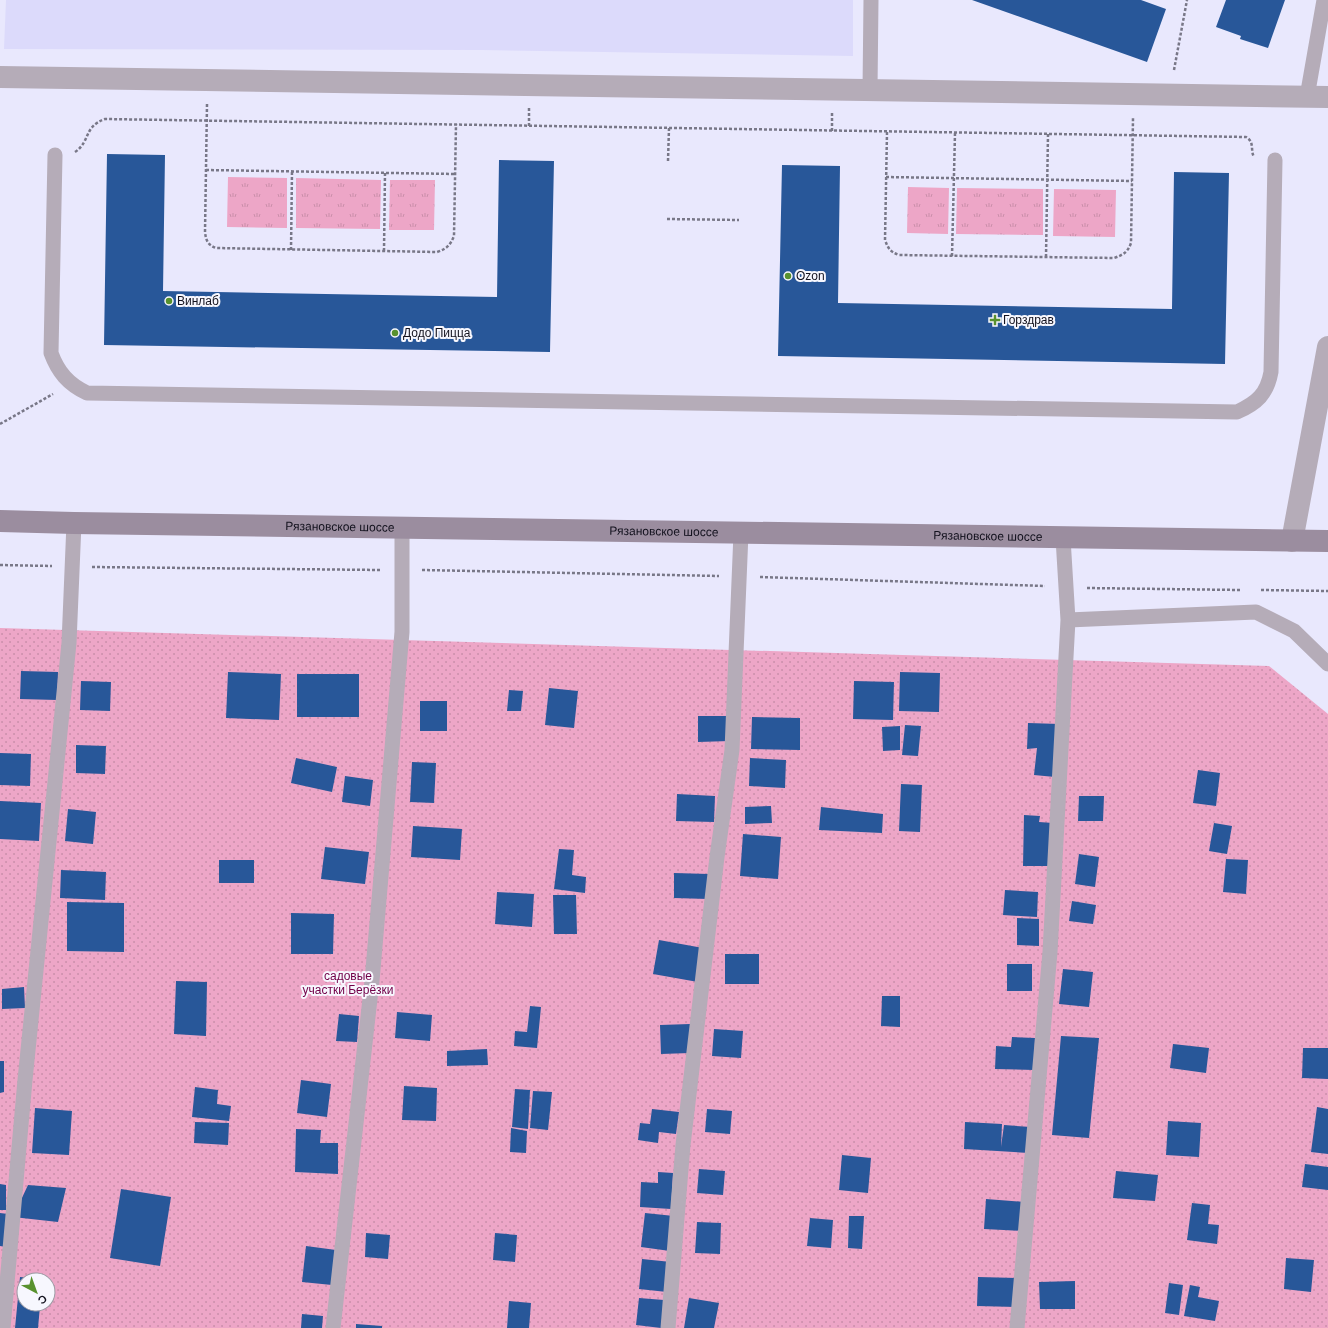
<svg xmlns="http://www.w3.org/2000/svg" width="1328" height="1328" viewBox="0 0 1328 1328" font-family="Helvetica,sans-serif">
	<style>
		.built { fill: #dcdafb }
		.grass { fill: url(#grass-dots); fill-rule: evenodd }
		.park { fill: url(#park-tufts) }
		.building { fill: #285799 }
		.lines { fill: none; stroke-linecap: round; stroke-linejoin: round }
		.path { stroke: #787787; stroke-width: 2.5; stroke-dasharray: 3 2; stroke-linecap: butt }
		.lane { stroke: #b5acb8; stroke-width: 15 }
		.street { stroke: #b5acb8; stroke-width: 22 }
		.secondary { stroke: #9b8d9f; stroke-width: 22 }
		.poi-dot { fill: #58912e; stroke: #f7f7fe; stroke-width: 1.5 }
		.labels { text-anchor: middle; dominant-baseline: central; stroke-width: 4; stroke-linejoin: round; paint-order: stroke }
		.poi-label { font-size: 12px; fill: #13121e; stroke: #f7f7fe; text-anchor: start }
		.street-label { font-size: 12px; fill: #13121e; stroke: #f7f7fe }
		.park-label { font-size: 12px; fill: #710148; stroke: #f7f7fe }
	</style>
	<defs>
		<pattern id="grass-dots" width="8" height="8" patternUnits="userSpaceOnUse"><rect width="8" height="8" fill="#eda6c7"/><path d="M2 2h.1M6 6h.1" fill="none" stroke="#ca8eaa" stroke-width="1.8" stroke-linecap="round"/></pattern>
		<pattern id="park-tufts" width="24" height="20" patternUnits="userSpaceOnUse"><rect width="24" height="20" fill="#eda6c7"/><path d="M3 7l-1-3M5 7V3M7 7l1-3M15 17l-1-3M17 17v-4M19 17l1-3" fill="none" stroke="#ca8eaa"/></pattern>
	</defs>
	<rect width="100%" height="100%" fill="#e9e8fd"/>
	<path class="built" d="M 6,0 L 853,0 L 853,56 L 481,50 L 4,49 Z"/>
	<path class="grass" d="M 0,628 L 1269,666 L 1328,714 L 1328,1328 L 0,1328 ZM 24,1280 L 48,1280 L 48,1304 L 24,1304 Z"/>
	<path class="park" d="M 228,177 L 287,178 L 287,228 L 227,227 Z
		M 296,178 L 381,180 L 380,229 L 296,228 Z
		M 390,180 L 435,180 L 434,230 L 389,230 Z
		M 908,187 L 949,188 L 948,234 L 907,233 Z
		M 957,188 L 1043,189 L 1043,235 L 956,234 Z
		M 1054,189 L 1116,190 L 1115,237 L 1053,236 Z"/>
	<path class="building" d="M 972,0 L 1141,0 L 1166,9 L 1147,62 Z
		M 1226,0 L 1285,0 L 1268,48 L 1240,39 L 1241,36 L 1216,27 Z
		M 107,154 L 165,155 L 163,291 L 497,297 L 499,160 L 554,161 L 550,352 L 104,345 Z
		M 782,165 L 840,166 L 838,303 L 1172,309 L 1174,172 L 1229,173 L 1225,364 L 778,356 Z
		M 21,671 L 58,672 L 57,700 L 20,699 Z
		M 228,672 L 281,674 L 279,720 L 226,718 Z
		M 900,672 L 940,673 L 939,712 L 899,711 Z
		M 297,674 L 359,674 L 359,717 L 297,717 Z
		M 81,681 L 111,682 L 110,711 L 80,710 Z
		M 854,681 L 894,682 L 893,720 L 853,719 Z
		M 549,688 L 578,691 L 574,728 L 545,725 Z
		M 509,690 L 523,691 L 521,711 L 507,711 Z
		M 420,701 L 447,701 L 447,731 L 420,731 Z
		M 698,716 L 730,716 L 730,741 L 698,742 Z
		M 752,717 L 800,718 L 800,750 L 751,749 Z
		M 1028,723 L 1060,724 L 1055,777 L 1034,775 L 1037,748 L 1027,749 Z
		M 905,725 L 921,726 L 918,756 L 902,755 Z
		M 900,726 L 900,750 L 883,751 L 882,727 Z
		M 76,745 L 106,746 L 105,774 L 76,773 Z
		M 0,753 L 31,754 L 30,786 L 0,785 Z
		M 296,758 L 337,767 L 332,792 L 291,783 Z
		M 750,758 L 786,760 L 785,788 L 749,786 Z
		M 412,762 L 436,763 L 434,803 L 410,802 Z
		M 1198,770 L 1220,773 L 1216,806 L 1193,803 Z
		M 345,776 L 373,780 L 370,806 L 342,802 Z
		M 901,784 L 922,785 L 920,832 L 899,831 Z
		M 677,794 L 715,796 L 714,822 L 676,821 Z
		M 1079,796 L 1104,796 L 1103,821 L 1078,821 Z
		M 0,801 L 41,803 L 39,841 L 0,839 Z
		M 771,806 L 772,823 L 745,824 L 745,807 Z
		M 821,807 L 883,814 L 882,833 L 819,830 Z
		M 68,809 L 96,812 L 93,844 L 65,841 Z
		M 1024,815 L 1040,816 L 1039,822 L 1053,823 L 1051,866 L 1023,866 Z
		M 1214,823 L 1232,826 L 1227,854 L 1209,851 Z
		M 413,826 L 462,829 L 460,860 L 411,857 Z
		M 743,834 L 781,837 L 778,879 L 740,876 Z
		M 325,847 L 369,852 L 365,884 L 321,879 Z
		M 559,849 L 574,850 L 572,875 L 586,877 L 585,893 L 554,889 Z
		M 1079,854 L 1099,857 L 1095,887 L 1075,884 Z
		M 1226,859 L 1248,860 L 1246,894 L 1223,892 Z
		M 219,860 L 254,860 L 254,883 L 219,883 Z
		M 61,870 L 106,872 L 105,900 L 60,898 Z
		M 674,873 L 709,874 L 708,899 L 674,898 Z
		M 1005,890 L 1038,892 L 1037,917 L 1003,915 Z
		M 497,892 L 534,894 L 532,927 L 495,924 Z
		M 553,895 L 576,895 L 577,934 L 554,934 Z
		M 1072,901 L 1096,905 L 1093,924 L 1069,921 Z
		M 67,902 L 124,903 L 124,952 L 67,951 Z
		M 291,913 L 334,914 L 333,954 L 291,954 Z
		M 1017,918 L 1039,919 L 1039,946 L 1017,945 Z
		M 659,940 L 703,948 L 698,982 L 653,974 Z
		M 725,954 L 759,954 L 759,984 L 725,984 Z
		M 1007,964 L 1032,964 L 1032,991 L 1007,991 Z
		M 1063,969 L 1093,972 L 1089,1007 L 1059,1004 Z
		M 176,981 L 207,982 L 206,1036 L 174,1034 Z
		M 24,987 L 25,1008 L 2,1009 L 2,989 Z
		M 882,996 L 900,996 L 900,1027 L 881,1026 Z
		M 530,1006 L 541,1007 L 537,1048 L 514,1046 L 515,1031 L 527,1032 Z
		M 397,1012 L 432,1015 L 430,1041 L 395,1038 Z
		M 339,1014 L 359,1016 L 357,1042 L 336,1041 Z
		M 690,1024 L 690,1053 L 661,1054 L 660,1025 Z
		M 714,1029 L 743,1031 L 741,1058 L 712,1056 Z
		M 1061,1036 L 1099,1038 L 1089,1138 L 1052,1135 Z
		M 1012,1037 L 1035,1038 L 1034,1070 L 995,1069 L 996,1046 L 1011,1047 Z
		M 1173,1044 L 1209,1048 L 1206,1073 L 1170,1068 Z
		M 1303,1048 L 1328,1048 L 1328,1079 L 1302,1078 Z
		M 487,1049 L 488,1065 L 447,1066 L 447,1051 Z
		M 0,1061 L 4,1061 L 4,1092 L 0,1093 Z
		M 301,1080 L 331,1084 L 327,1117 L 297,1113 Z
		M 404,1086 L 437,1088 L 436,1121 L 402,1120 Z
		M 195,1087 L 218,1090 L 217,1104 L 231,1106 L 229,1121 L 192,1117 Z
		M 515,1089 L 530,1090 L 528,1129 L 512,1127 Z
		M 533,1091 L 552,1092 L 548,1130 L 530,1128 Z
		M 1317,1107 L 1328,1109 L 1328,1154 L 1311,1152 Z
		M 35,1108 L 72,1111 L 69,1155 L 32,1153 Z
		M 652,1109 L 679,1112 L 676,1134 L 659,1132 L 658,1143 L 638,1140 L 640,1123 L 650,1124 Z
		M 707,1109 L 732,1111 L 730,1134 L 705,1132 Z
		M 1168,1121 L 1201,1123 L 1199,1157 L 1166,1155 Z
		M 195,1122 L 229,1123 L 228,1145 L 194,1143 Z
		M 965,1122 L 1002,1124 L 1001,1147 L 1004,1125 L 1031,1127 L 1029,1153 L 964,1149 Z
		M 511,1128 L 527,1131 L 526,1153 L 510,1152 Z
		M 296,1129 L 321,1130 L 320,1143 L 338,1143 L 338,1174 L 295,1172 Z
		M 842,1155 L 871,1158 L 868,1193 L 839,1190 Z
		M 1305,1164 L 1328,1167 L 1328,1190 L 1302,1187 Z
		M 699,1169 L 725,1171 L 723,1195 L 697,1193 Z
		M 1116,1171 L 1158,1175 L 1155,1201 L 1113,1198 Z
		M 658,1172 L 673,1173 L 671,1209 L 640,1207 L 641,1182 L 658,1183 Z
		M 0,1184 L 6,1185 L 6,1210 L 0,1210 Z
		M 28,1185 L 66,1188 L 58,1222 L 13,1217 Z
		M 121,1189 L 171,1197 L 160,1266 L 110,1258 Z
		M 986,1199 L 1025,1202 L 1024,1231 L 984,1229 Z
		M 1192,1203 L 1210,1205 L 1208,1224 L 1219,1225 L 1217,1244 L 1187,1240 Z
		M 0,1213 L 8,1214 L 6,1247 L 0,1246 Z
		M 645,1213 L 674,1216 L 670,1251 L 641,1247 Z
		M 849,1216 L 864,1216 L 862,1249 L 848,1248 Z
		M 810,1218 L 833,1220 L 831,1248 L 807,1246 Z
		M 697,1222 L 721,1223 L 720,1254 L 695,1253 Z
		M 366,1233 L 390,1235 L 388,1259 L 365,1257 Z
		M 495,1233 L 517,1235 L 515,1262 L 493,1260 Z
		M 306,1246 L 336,1250 L 332,1285 L 302,1282 Z
		M 1286,1258 L 1314,1260 L 1311,1292 L 1284,1289 Z
		M 642,1259 L 671,1262 L 667,1292 L 639,1289 Z
		M 20,1277 L 41,1279 L 41,1280 L 24,1280 L 24,1304 L 40,1306 L 38,1328 L 15,1328 Z
		M 978,1277 L 1017,1278 L 1016,1307 L 977,1306 Z
		M 1075,1281 L 1075,1309 L 1040,1309 L 1039,1282 Z
		M 1169,1283 L 1183,1285 L 1179,1315 L 1165,1313 Z
		M 1190,1285 L 1200,1287 L 1198,1297 L 1219,1301 L 1215,1321 L 1184,1316 Z
		M 639,1298 L 664,1300 L 661,1328 L 636,1325 Z
		M 689,1298 L 719,1303 L 714,1328 L 684,1328 Z
		M 509,1301 L 531,1303 L 529,1328 L 507,1328 Z
		M 302,1314 L 323,1316 L 322,1328 L 301,1328 Z
		M 356,1324 L 382,1326 L 382,1328 L 356,1328 Z"/>
	<g class="lines">
		<path class="path" d="M 1174,70 L 1187,0
			M 207,104 L 205,232 C 206,241 208,245 216,248 L 437,252 C 446,249 450,246 454,236 L 456,124
			M 529,126 L 529,108
			M 832,131 L 832,113
			M 887,132 L 885,240 C 888,248 890,252 899,255 L 1114,258 C 1123,255 1128,252 1131,243 L 1133,118
			M 75,152 C 91,141 83,127 105,119 L 1246,137 C 1255,142 1250,150 1254,157
			M 668,161 L 669,128
			M 206,170 L 455,174
			M 886,177 L 1132,181
			M 667,219 L 739,220
			M 291,250 L 292,171
			M 384,251 L 385,172
			M 952,256 L 955,133
			M 1046,257 L 1048,134
			M 0,424 L 53,394
			M 0,565 L 52,566
			M 92,567 L 381,570
			M 422,570 L 719,576
			M 760,577 L 1045,586
			M 1087,588 L 1240,590
			M 1261,590 L 1328,591"/>
		<path class="lane" d="M 870,90 L 871,0
			M 1307,97 L 1324,0
			M 55,155 L 51,353 C 58,372 68,384 87,393 L 1237,412 C 1257,403 1267,394 1271,372 L 1275,160
			M 1068,620 L 1256,612 L 1294,631 L 1328,664
			M 3,1328 L 25,1080 L 69,643 L 74,523
			M 333,1328 L 372,981 L 402,632 L 402,528
			M 668,1328 L 683,1145 L 717,857 L 732,750 L 741,533
			M 1017,1328 L 1050,952 L 1068,620 L 1063,538"/>
		<path class="street" d="M 0,77 L 1328,97
			M 1292,541 L 1328,347"/>
		<path class="secondary" id="s1" d="M 0,521 L 74,523 L 1328,541"/>
	</g>
	<g class="poi-dot">
		<circle cx="788" cy="276" r="4"/>
		<circle cx="169" cy="301" r="4"/>
		<path d="M993 314h4v4h4v4h-4v4h-4v-4h-4v-4h4z"/>
		<circle cx="395" cy="333" r="4"/>
	</g>
	<g class="labels">
		<g class="poi-label">
			<text x="796" y="276">Ozon</text>
			<text x="177" y="301">Винлаб</text>
			<text x="1003" y="320">Горздрав</text>
			<text x="403" y="333">Додо Пицца</text>
		</g>
		<g class="street-label">
			<text stroke="none"><textPath href="#s1" startOffset="340">Рязановское шоссе</textPath></text>
			<text stroke="none"><textPath href="#s1" startOffset="664">Рязановское шоссе</textPath></text>
			<text stroke="none"><textPath href="#s1" startOffset="988">Рязановское шоссе</textPath></text>
		</g>
		<g class="park-label">
			<text x="348" y="976">садовые<tspan x="348" dy="14">участки Берёзки</tspan></text>
		</g>
	</g>
	<g transform="translate(36 1292) rotate(139)"><circle r="19" fill="#f7f7fe" stroke="#9c9ba4"/>
	<path d="M0-3L7 15L0 10L-7 15Z" fill="#58912e"/>
	<text y="-6" font-size="11" font-weight="bold" text-anchor="middle" fill="#13121e">С</text>
	</g>
</svg>
